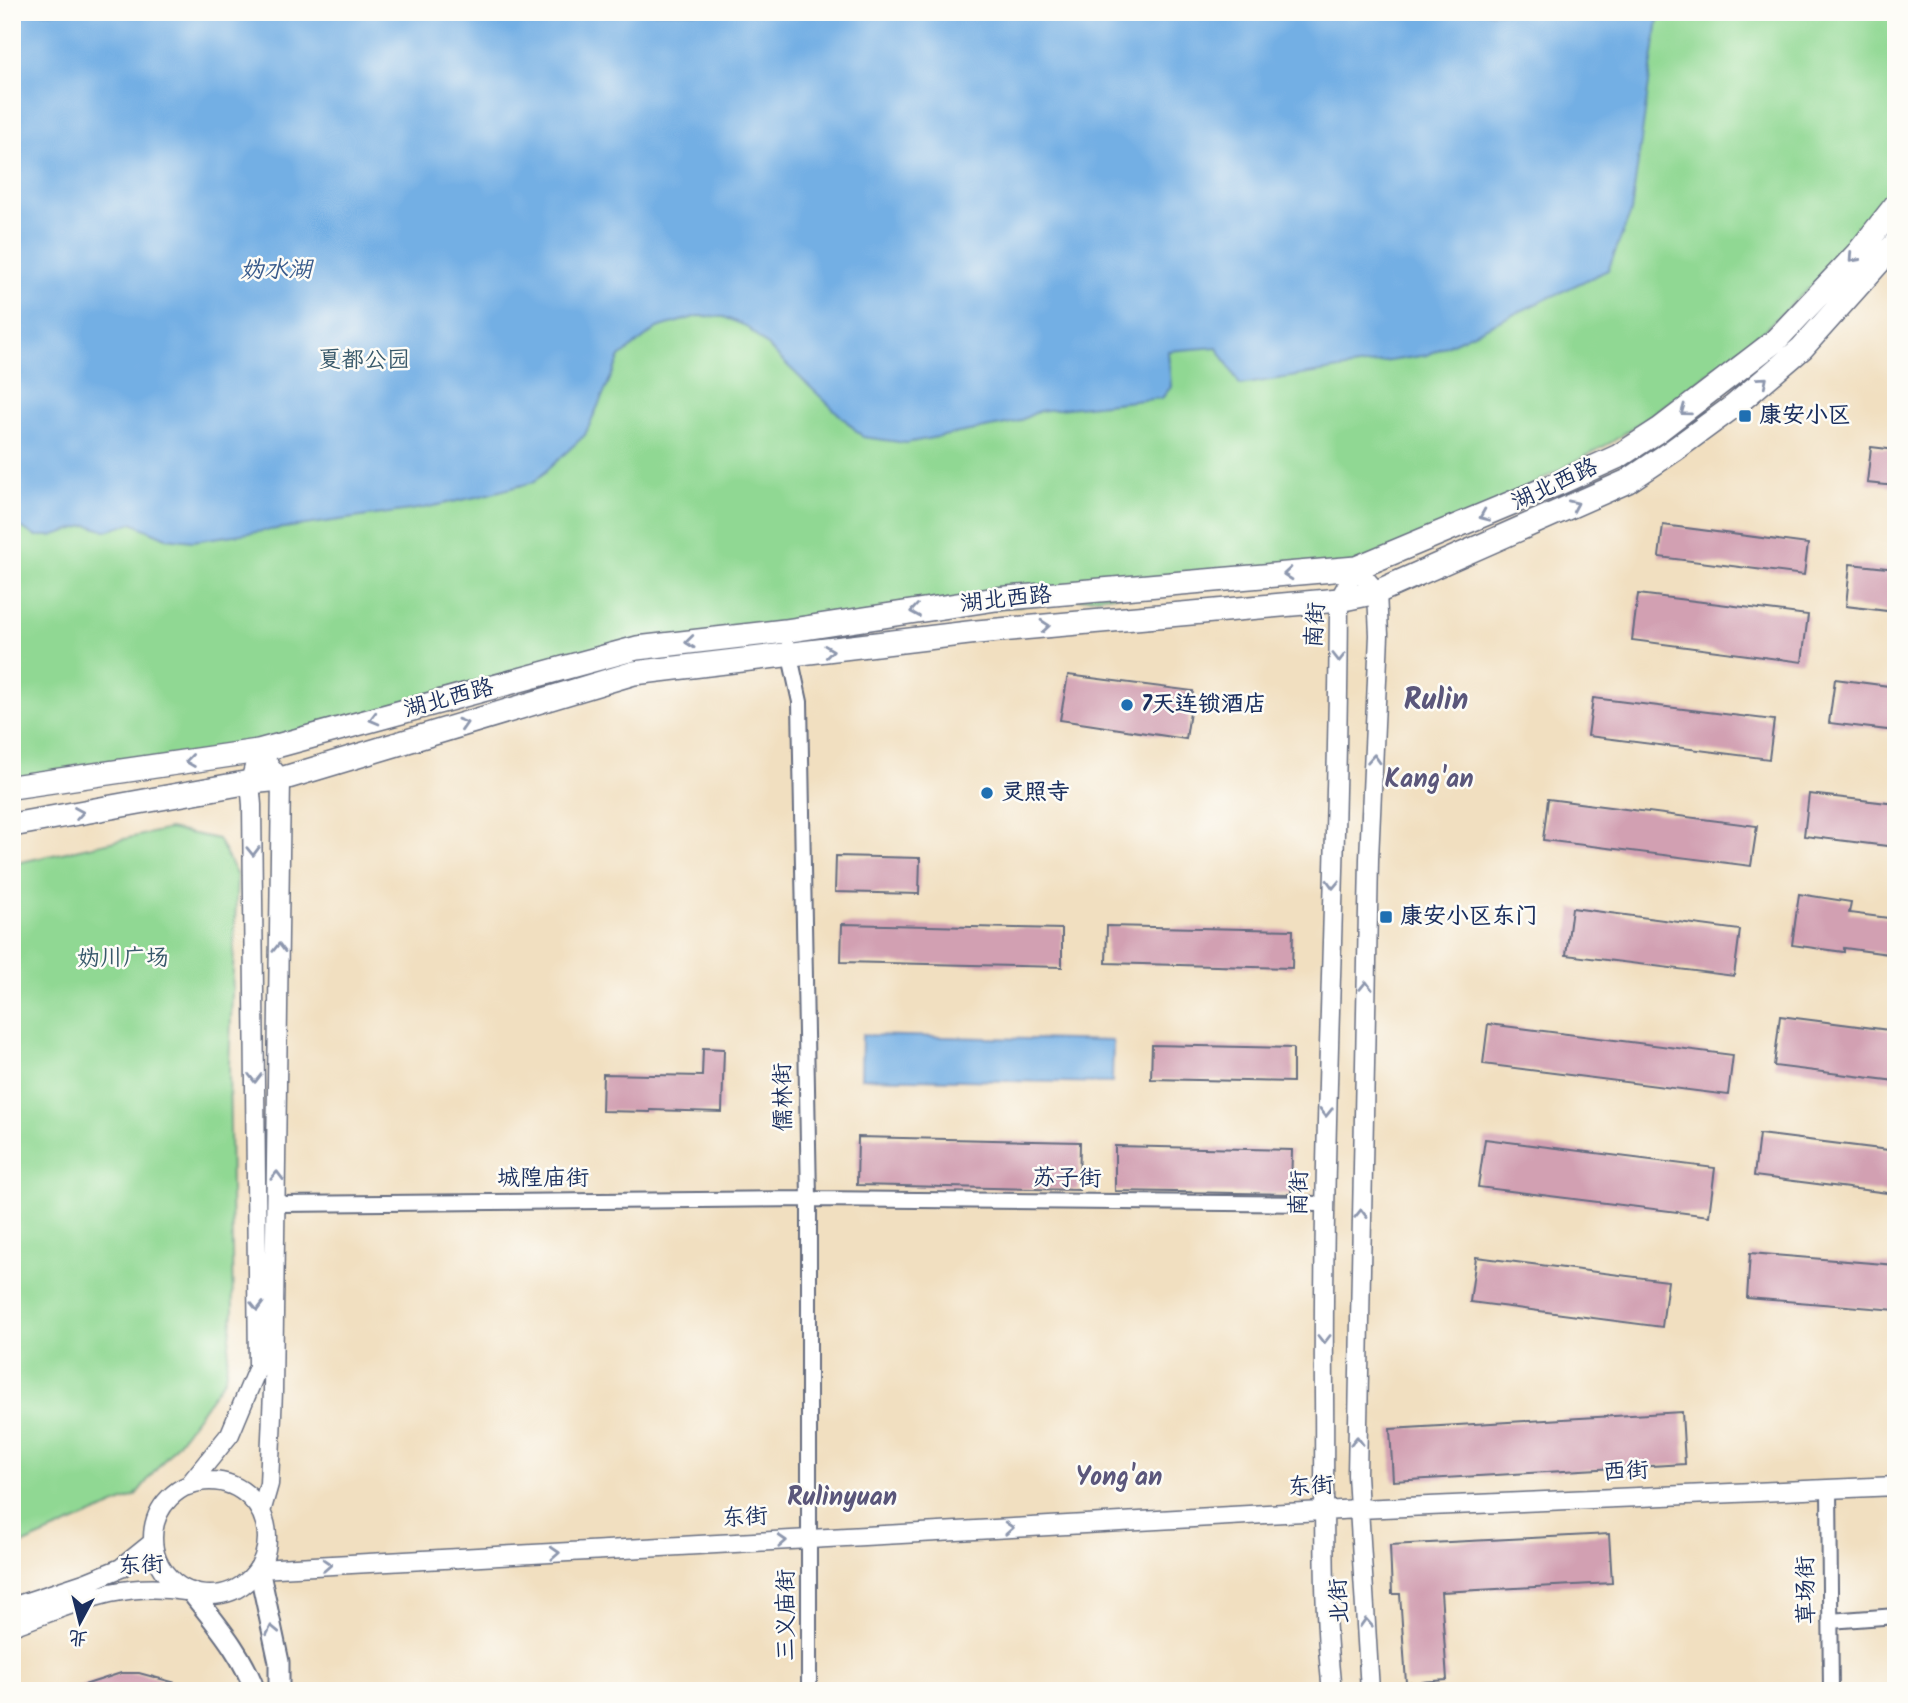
<svg xmlns="http://www.w3.org/2000/svg" width="1908" height="1703" viewBox="0 0 1908 1703" font-family="Kalam,'LXGW WenKai TC',sans-serif">
	<style>
		.green { fill: #90d893; stroke: #568478; stroke-width: 2 }
		.water { fill: #73afe4; stroke: #476fa1; stroke-width: 2 }
		.building { fill: #d2a0b2 }
		.lines { fill: none; stroke-linecap: round; stroke-linejoin: round }
		.minor-casing { stroke: #666d80; stroke-width: 18 }
		.tertiary-casing { stroke: #666d80; stroke-width: 21 }
		.secondary-casing { stroke: #666d80; stroke-width: 23 }
		.primary-casing { stroke: #666d80; stroke-width: 26 }
		.minor { stroke: #fff; stroke-width: 14 }
		.tertiary { stroke: #fff; stroke-width: 18 }
		.secondary { stroke: #fff; stroke-width: 19 }
		.primary { stroke: #fff; stroke-width: 23 }
		.oneway { stroke: #8d97ae }
		.poi-dot { fill: #1f6fb2; stroke: #fdfcf7; stroke-width: 2.5 }
		.labels { text-anchor: middle; dominant-baseline: central; stroke-width: 5; stroke-linejoin: round; paint-order: stroke }
		.park-label { font-size: 23px; fill: #38596b; stroke: #fdfcf7 }
		.poi-label { font-size: 23px; font-weight: bold; fill: #1b2f5e; stroke: #fdfcf7; text-anchor: start }
		.street-label { font-size: 23px; fill: #1b2f5e; stroke: #fdfcf7 }
		.water-label { font-size: 24px; font-style: italic; fill: #3a5c8d; stroke: #fdfcf7 }
		.quarter-label { font-size: 26px; font-weight: bold; fill: #5b577b; stroke: #fdfcf7 }
		.district-label { font-size: 30px; font-weight: bold; fill: #5b577b; stroke: #fdfcf7 }
	</style>
	<rect width="100%" height="100%" fill="#fdfcf7"/>
	<filter id="ink" filterUnits="userSpaceOnUse"><feTurbulence type="fractalNoise" baseFrequency=".0143" numOctaves="2"/><feDisplacementMap in="SourceGraphic" scale="14" xChannelSelector="R" yChannelSelector="G"/><feConvolveMatrix kernelMatrix="1 2 1 2 8 2 1 2 1" color-interpolation-filters="sRGB"/></filter>
	<filter id="wash" filterUnits="userSpaceOnUse"><feTurbulence type="fractalNoise" baseFrequency=".00686" numOctaves="4" result="noise"/><feDisplacementMap in="SourceGraphic" scale="28" xChannelSelector="R" yChannelSelector="G"/><feGaussianBlur stdDeviation="1.57" result="paint"/><feColorMatrix in="noise" values="0 0 0 0 0 0 0 0 0 0 0 0 0 0 0 0 0 1.4 0 .05"/><feComposite in="paint" operator="in"/></filter>
	<g filter="url(#wash)">
		<rect width="100%" height="100%" fill="#f1dfc0"/>
		<path class="green" d="M 12,12 L 1896,12 L 1896,199 L 1852,248 L 1763,331 L 1684,392 L 1612,442 L 1485,510 L 1356,568 L 637,648 L 258,751 L 12,787 Z
			M 169,829 L 218,839 L 237,876 L 229,1066 L 233,1312 L 225,1378 L 180,1440 L 135,1496 L 12,1549 L 12,864 Z"/>
		<path class="water" d="M 12,12 L 1659,12 L 1631,212 L 1608,270 L 1427,355 L 1240,385 L 1217,347 L 1168,351 L 1171,387 L 1162,398 L 1039,411 L 1017,422 L 906,443 L 863,437 L 746,326 L 724,317 L 698,316 L 657,328 L 620,357 L 585,435 L 534,482 L 481,496 L 424,508 L 193,541 L 166,538 L 132,523 L 106,531 L 88,525 L 51,536 L 35,536 L 12,521 Z
			M 862,1035 L 1113,1041 L 1112,1083 L 861,1078 Z"/>
		<g id="blocks">
			<path class="building" d="M 1871,447 L 1896,450 L 1896,486 L 1867,483 Z
				M 1663,525 L 1808,544 L 1804,575 L 1659,557 Z
				M 1850,564 L 1896,569 L 1896,612 L 1846,606 Z
				M 1638,594 L 1808,615 L 1802,662 L 1632,640 Z
				M 1068,675 L 1193,691 L 1186,739 L 1060,720 Z
				M 1835,679 L 1896,687 L 1896,731 L 1829,723 Z
				M 1593,698 L 1774,720 L 1769,759 L 1588,736 Z
				M 1809,794 L 1896,804 L 1896,847 L 1804,836 Z
				M 1548,799 L 1757,826 L 1751,866 L 1543,840 Z
				M 836,856 L 920,858 L 919,894 L 835,892 Z
				M 1799,894 L 1851,902 L 1849,913 L 1896,919 L 1896,955 L 1844,948 L 1844,952 L 1792,945 Z
				M 1572,908 L 1740,930 L 1734,976 L 1566,955 Z
				M 842,924 L 1062,929 L 1062,967 L 841,962 Z
				M 1107,926 L 1293,930 L 1292,968 L 1106,963 Z
				M 1780,1016 L 1896,1031 L 1896,1081 L 1774,1066 Z
				M 1488,1024 L 1733,1055 L 1728,1095 L 1483,1064 Z
				M 1152,1045 L 1293,1048 L 1293,1082 L 1151,1079 Z
				M 703,1048 L 724,1049 L 722,1112 L 650,1110 L 650,1112 L 602,1111 L 603,1074 L 702,1076 Z
				M 1759,1134 L 1896,1151 L 1896,1194 L 1754,1176 Z
				M 858,1137 L 1080,1142 L 1079,1190 L 857,1185 Z
				M 1485,1139 L 1715,1168 L 1709,1216 L 1478,1187 Z
				M 1115,1146 L 1292,1150 L 1291,1194 L 1115,1191 Z
				M 1750,1253 L 1896,1265 L 1896,1310 L 1747,1298 Z
				M 1476,1257 L 1668,1281 L 1662,1327 L 1470,1302 Z
				M 1682,1412 L 1685,1464 L 1393,1481 L 1390,1429 Z
				M 1609,1534 L 1612,1583 L 1441,1592 L 1447,1680 L 1406,1683 L 1400,1594 L 1392,1594 L 1390,1545 Z
				M 121,1673 L 139,1673 L 187,1686 L 186,1691 L 75,1691 L 75,1688 Z"/>
		</g>
	</g>
	<g filter="url(#ink)">
		<use href="#blocks" fill-opacity="0" stroke="#666d80" stroke-width="2"/>
		<g class="lines">
			<g class="minor-casing">
				<path id="minor" d="M 788,647 L 800,702 L 809,1199 L 809,1691
					M 277,1204 L 809,1199 L 1324,1204
					M 1829,1488 L 1831,1691
					M 1830,1621 L 1896,1616"/>
			</g>
			<g class="tertiary-casing">
				<path id="tertiary" d="M 258,751 L 281,779 L 273,1391 L 269,1484 L 261,1512
					M153 1538a57 57 0 1 1 114 0a57 57 0 1 1-114 0Z
					M 188,1486 L 230,1434 L 258,1367 L 252,805 L 250,782 L 258,751
					M 259,1569 L 1359,1509 L 1896,1486
					M 12,1607 L 84,1583 L 121,1568 L 152,1543
					M 12,1626 C 72,1605 119,1580 184,1591
					M 1332,1691 C 1321,1595 1325,1492 1324,1395 C 1322,1130 1338,865 1339,600 L 1356,568 L 1377,592 L 1379,635 L 1369,859 L 1357,1475 L 1370,1691"/>
			</g>
			<g class="secondary-casing">
				<path id="secondary" d="M 259,1569 L 279,1662 L 279,1691
					M 192,1593 C 216,1624 242,1653 255,1691"/>
			</g>
			<g class="primary-casing">
				<path id="primary" d="M 12,787 L 258,751 L 637,648 L 785,631 L 996,599 L 1356,568 L 1557,484 L 1619,456 L 1659,430 L 1775,341 L 1858,253 L 1896,205
					M 12,825 L 250,782 L 281,779 L 634,673 L 977,632 L 1339,600 L 1377,592 L 1628,481 L 1674,450 L 1734,406 L 1802,348 L 1896,243"/>
			</g>
			<use href="#minor" class="minor"/>
			<use href="#tertiary" class="tertiary"/>
			<use href="#secondary" class="secondary"/>
			<use href="#primary" class="primary"/>
		</g>
		<defs><path id="oneway-chevron" d="M-2-3.5L2.5 0L-2 3.5" fill="none" stroke-width="1.6" stroke-linecap="round" stroke-linejoin="round" transform="scale(1.75)"/></defs>
		<g class="oneway">
			<use href="#oneway-chevron" transform="translate(1853 258) rotate(132)"/>
			<use href="#oneway-chevron" transform="translate(1763 381) rotate(-40)"/>
			<use href="#oneway-chevron" transform="translate(1685 411) rotate(144)"/>
			<use href="#oneway-chevron" transform="translate(1574 505) rotate(-24)"/>
			<use href="#oneway-chevron" transform="translate(1484 516) rotate(157)"/>
			<use href="#oneway-chevron" transform="translate(1288 574) rotate(175)"/>
			<use href="#oneway-chevron" transform="translate(915 611) rotate(171)"/>
			<use href="#oneway-chevron" transform="translate(1045 626) rotate(-5)"/>
			<use href="#oneway-chevron" transform="translate(690 642) rotate(174)"/>
			<use href="#oneway-chevron" transform="translate(829 651) rotate(-7)"/>
			<use href="#oneway-chevron" transform="translate(1339 657) rotate(90)"/>
			<use href="#oneway-chevron" transform="translate(374 719) rotate(165)"/>
			<use href="#oneway-chevron" transform="translate(463 724) rotate(-17)"/>
			<use href="#oneway-chevron" transform="translate(1374 759) rotate(-87)"/>
			<use href="#oneway-chevron" transform="translate(190 761) rotate(172)"/>
			<use href="#oneway-chevron" transform="translate(79 813) rotate(-10)"/>
			<use href="#oneway-chevron" transform="translate(253 851) rotate(89)"/>
			<use href="#oneway-chevron" transform="translate(1333 884) rotate(92)"/>
			<use href="#oneway-chevron" transform="translate(279 948) rotate(-89)"/>
			<use href="#oneway-chevron" transform="translate(1366 986) rotate(-89)"/>
			<use href="#oneway-chevron" transform="translate(255 1078) rotate(90)"/>
			<use href="#oneway-chevron" transform="translate(1326 1112) rotate(91)"/>
			<use href="#oneway-chevron" transform="translate(277 1176) rotate(-89)"/>
			<use href="#oneway-chevron" transform="translate(1361 1214) rotate(-89)"/>
			<use href="#oneway-chevron" transform="translate(257 1306) rotate(89)"/>
			<use href="#oneway-chevron" transform="translate(1324 1339) rotate(90)"/>
			<use href="#oneway-chevron" transform="translate(1357 1441) rotate(-89)"/>
			<use href="#oneway-chevron" transform="translate(1009 1528) rotate(-3)"/>
			<use href="#oneway-chevron" transform="translate(782 1541) rotate(-3)"/>
			<use href="#oneway-chevron" transform="translate(555 1553) rotate(-3)"/>
			<use href="#oneway-chevron" transform="translate(327 1565) rotate(-3)"/>
			<use href="#oneway-chevron" transform="translate(1366 1623) rotate(-93)"/>
			<use href="#oneway-chevron" transform="translate(272 1630) rotate(-102)"/>
		</g>
	</g>
	<g class="poi-dot">
		<rect x="1738" y="409" width="14" height="14" rx="3.5"/>
		<circle cx="1127" cy="705" r="7"/>
		<circle cx="987" cy="793" r="7"/>
		<rect x="1379" y="910" width="14" height="14" rx="3.5"/>
	</g>
	<g class="labels">
		<g class="park-label">
			<text x="364" y="361">夏都公园</text>
			<text x="123" y="959">妫川广场</text>
		</g>
		<g class="poi-label">
			<text x="1759" y="416">康安小区</text>
			<text x="1141" y="705">7天连锁酒店</text>
			<text x="1001" y="793">灵照寺</text>
			<text x="1400" y="917">康安小区东门</text>
		</g>
		<g class="street-label">
			<text transform="translate(1555 485) rotate(-25)">湖北西路</text>
			<text transform="translate(1006 600) rotate(-6)">湖北西路</text>
			<text transform="translate(1316 625) rotate(-86)">南街</text>
			<text transform="translate(449 699) rotate(-15)">湖北西路</text>
			<text transform="translate(784 1097) rotate(-91)">儒林街</text>
			<text x="543" y="1179">城隍庙街</text>
			<text transform="translate(1067 1179) rotate(1)">苏子街</text>
			<text transform="translate(1300 1193) rotate(-89)">南街</text>
			<text transform="translate(1626 1472) rotate(-3)">西街</text>
			<text transform="translate(1311 1487) rotate(-3)">东街</text>
			<text transform="translate(745 1518) rotate(-3)">东街</text>
			<text transform="translate(141 1566) rotate(-2)">东街</text>
			<text transform="translate(1807 1590) rotate(-91)">草场街</text>
			<text transform="translate(1340 1601) rotate(-93)">北街</text>
			<text transform="translate(787 1615) rotate(-90)">三义庙街</text>
		</g>
		<g class="water-label">
			<text x="276" y="270">妫水湖</text>
		</g>
		<g class="quarter-label">
			<text x="1429" y="780">Kang'an</text>
			<text x="1119" y="1478">Yong'an</text>
			<text x="842" y="1498">Rulinyuan</text>
		</g>
		<g class="district-label">
			<text x="1436" y="701">Rulin</text>
		</g>
	</g>
	<rect width="1908" height="1703" fill="none" stroke="#fdfcf7" stroke-width="42"/>
	<g transform="translate(80 1622) rotate(187)" stroke="#fdfcf7" stroke-width="5" paint-order="stroke">
	<path d="M0-5L12 26L0 18L-12 26Z" fill="#1b2f5e"/>
	<text y="-10" font-size="19" font-weight="bold" text-anchor="middle" fill="#1b2f5e">北</text>
	</g>
</svg>
